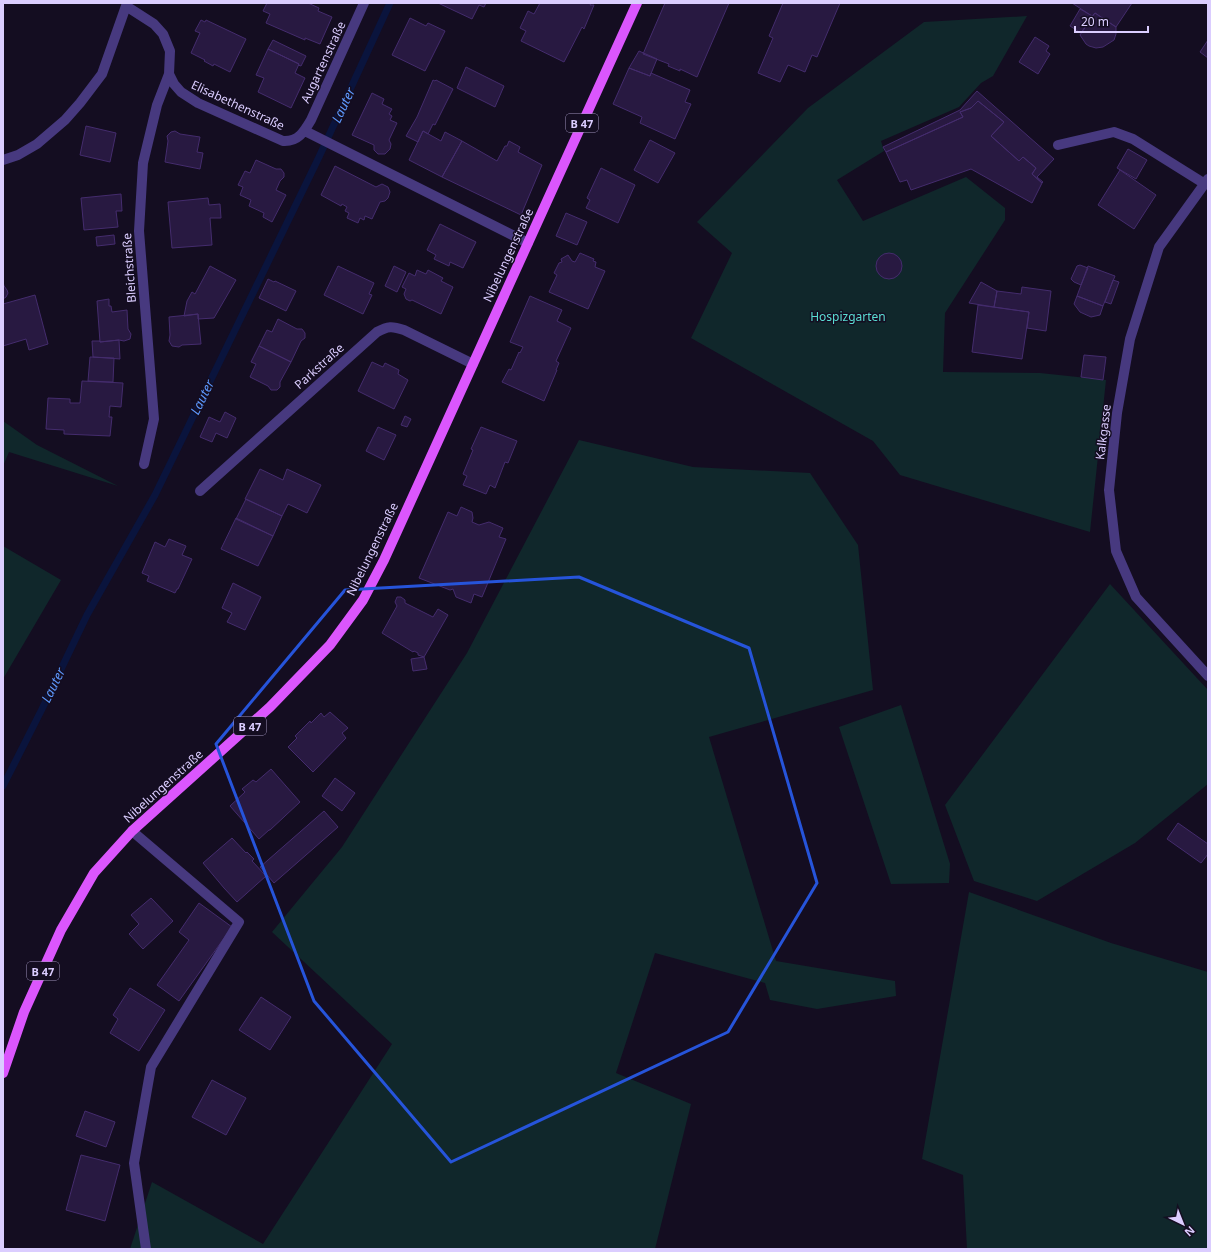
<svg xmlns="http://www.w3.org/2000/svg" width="1211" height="1252" viewBox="0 0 1211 1252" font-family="'Noto Sans',sans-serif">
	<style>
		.green { fill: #10272b }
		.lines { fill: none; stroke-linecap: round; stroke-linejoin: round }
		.stream { stroke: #0a143d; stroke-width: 7 }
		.building { fill: #281941; stroke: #442c6d }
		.service { stroke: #47397f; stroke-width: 10 }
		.minor { stroke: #47397f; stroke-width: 10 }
		.primary { stroke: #db56fd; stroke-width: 10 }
		.marked { fill: none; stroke: #2654da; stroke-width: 3; stroke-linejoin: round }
		.labels { text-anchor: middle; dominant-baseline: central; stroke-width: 3; stroke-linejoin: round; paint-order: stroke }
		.shield { fill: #140d21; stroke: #9f93bc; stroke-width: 1 }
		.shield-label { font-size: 11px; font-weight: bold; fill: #dbcdff }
		.street-label { font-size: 12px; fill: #dbcdff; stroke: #140d21 }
		.park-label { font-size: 12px; fill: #5aded3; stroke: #140d21 }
		.water-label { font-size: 13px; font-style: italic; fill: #5d98fd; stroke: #140d21 }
	</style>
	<rect width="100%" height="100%" fill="#140d21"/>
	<path class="green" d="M 1027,16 L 993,76 L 981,83 L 959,107 L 881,141 L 884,151 L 837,180 L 863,221 L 966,177 L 1005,208 L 1005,220 L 945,313 L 943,372 L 1040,373 L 1106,380 L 1090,532 L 900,475 L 873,441 L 691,338 L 732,253 L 697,222 L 808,108 L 924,22 Z
		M 3,421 L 37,445 L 118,486 L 9,452 L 3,466 Z
		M 579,440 L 693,467 L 810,473 L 858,545 L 873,690 L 709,737 L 776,961 L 895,981 L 896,996 L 817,1009 L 770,1000 L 765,983 L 655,953 L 616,1073 L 691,1104 L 655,1249 L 130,1249 L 152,1182 L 263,1244 L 392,1044 L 272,932 L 342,847 L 467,653 Z
		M 3,546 L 61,580 L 3,679 Z
		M 1110,584 L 1208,690 L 1208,784 L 1135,843 L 1037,901 L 974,881 L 945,805 Z
		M 901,705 L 950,864 L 949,883 L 891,884 L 839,727 Z
		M 969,892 L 1111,943 L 1208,972 L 1208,1249 L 967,1249 L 963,1175 L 922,1159 Z"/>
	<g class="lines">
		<path class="stream" d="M 3,786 L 42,709 L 87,615 L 155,495 L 319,157 L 390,3"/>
	</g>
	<path class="building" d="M 267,3 L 308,3 L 319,8 L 318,11 L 332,17 L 320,44 L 305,38 L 305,40 L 266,23 L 270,14 L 263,11 Z
		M 438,3 L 486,3 L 484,7 L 479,5 L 472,19 Z
		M 540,3 L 591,3 L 590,5 L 594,5 L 584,29 L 582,27 L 564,62 L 521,41 L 526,31 L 520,28 L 528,11 L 534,14 Z
		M 665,3 L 729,3 L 697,77 L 680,69 L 680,71 L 668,66 L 669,64 L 643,54 Z
		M 783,3 L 840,3 L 817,57 L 812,55 L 805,72 L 788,65 L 780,82 L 758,73 L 773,38 L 769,36 Z
		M 1072,3 L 1132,3 L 1116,27 L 1095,13 L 1092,16 Z
		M 1080,9 L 1092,16 L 1081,33 L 1070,26 Z
		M 1095,13 L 1116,27 L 1116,34 L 1114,40 L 1103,47 L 1096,48 L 1089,46 L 1086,44 L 1080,35 Z
		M 410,18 L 426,26 L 428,23 L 445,31 L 425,71 L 392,55 Z
		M 201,20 L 205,22 L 206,20 L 246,39 L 230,72 L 214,64 L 213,66 L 204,61 L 205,60 L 191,53 L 200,33 L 195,31 Z
		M 1035,37 L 1049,46 L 1046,51 L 1050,54 L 1038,74 L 1019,62 Z
		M 273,40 L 306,56 L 301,66 L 298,65 L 299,64 L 268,49 Z
		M 1208,40 L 1208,58 L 1200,52 Z
		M 268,49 L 299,64 L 295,73 L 305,78 L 291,108 L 258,92 L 264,78 L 256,75 Z
		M 639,51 L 657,59 L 650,76 L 629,68 Z
		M 466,67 L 504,86 L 495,107 L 457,88 Z
		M 629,68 L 650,76 L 651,73 L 690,90 L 685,102 L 691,104 L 675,139 L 640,123 L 642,117 L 613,104 Z
		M 433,80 L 435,81 L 436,80 L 453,89 L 435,125 L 433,124 L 428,134 L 423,131 L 418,142 L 406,136 L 417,117 Z
		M 977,91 L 1054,159 L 1037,177 L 1043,182 L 1042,183 L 1032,174 L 1036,168 L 1023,157 L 1019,161 L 991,136 L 1004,122 L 978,101 L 971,108 L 960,112 L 963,117 L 886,152 L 883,147 L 960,110 Z
		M 372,93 L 384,99 L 382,104 L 392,109 L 389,114 L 392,116 L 390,120 L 397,123 L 389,140 L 391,144 L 390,149 L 385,154 L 378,154 L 374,150 L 374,145 L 352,135 Z
		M 978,101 L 1004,122 L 991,136 L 1019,161 L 1023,157 L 1036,168 L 1032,174 L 1042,183 L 1032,203 L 971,169 L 911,190 L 907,180 L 900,182 L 886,152 L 963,117 L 960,112 L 971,108 Z
		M 86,126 L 116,133 L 110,162 L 80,155 Z
		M 175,131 L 180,134 L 200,137 L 197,152 L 203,153 L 200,169 L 165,162 L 168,141 L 167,136 L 171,132 Z
		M 423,131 L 441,141 L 445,132 L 462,141 L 442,177 L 409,160 Z
		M 650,140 L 675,153 L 658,183 L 634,170 Z
		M 462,141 L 497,161 L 505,146 L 507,146 L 509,141 L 520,147 L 518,152 L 542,165 L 521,215 L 442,177 Z
		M 1128,149 L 1147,160 L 1136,179 L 1117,168 Z
		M 256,160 L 276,169 L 281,169 L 284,173 L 284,177 L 280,181 L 276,190 L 286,195 L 272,222 L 263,217 L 264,213 L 249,206 L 251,200 L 240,195 L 243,187 L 238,185 L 245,171 L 250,173 Z
		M 335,166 L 376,187 L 382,184 L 388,187 L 390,192 L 388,198 L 385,201 L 380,202 L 372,219 L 365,216 L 364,220 L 360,218 L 358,223 L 347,218 L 349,213 L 345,211 L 347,207 L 342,204 L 341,206 L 321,195 Z
		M 601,168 L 635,185 L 618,223 L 586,208 L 590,200 L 587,198 Z
		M 1120,170 L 1156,195 L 1134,229 L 1098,205 Z
		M 121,194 L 122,211 L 116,211 L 118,227 L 84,230 L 81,198 Z
		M 208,198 L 209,205 L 220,204 L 221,218 L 210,218 L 212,245 L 172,248 L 168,202 Z
		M 566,213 L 587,222 L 577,245 L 556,236 Z
		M 440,224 L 476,242 L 463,268 L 450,262 L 449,266 L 434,259 L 436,255 L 427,250 Z
		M 114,235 L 115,244 L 97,246 L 96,237 Z
		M876 266a13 13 0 1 1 26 0a13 13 0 1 1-26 0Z
		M 580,253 L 594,259 L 593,261 L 596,262 L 595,267 L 605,271 L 588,309 L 549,292 L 557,275 L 554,273 L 559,263 L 562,262 L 561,259 L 568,255 L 572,261 L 575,262 Z
		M 1080,265 L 1088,268 L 1081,285 L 1074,282 L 1071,279 L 1077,266 Z
		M 210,266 L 236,280 L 214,318 L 198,319 L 198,314 L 184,316 L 187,301 L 192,292 L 195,294 Z
		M 338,266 L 374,283 L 369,294 L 372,295 L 363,314 L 324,295 Z
		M 394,266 L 406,272 L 397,292 L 385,286 Z
		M 1088,266 L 1115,276 L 1103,306 L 1077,296 Z
		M 417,270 L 426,274 L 428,270 L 443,278 L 441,281 L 453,287 L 441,314 L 412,300 L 410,301 L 406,299 L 404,294 L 406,289 L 402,287 L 409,273 L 415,276 Z
		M 268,279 L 274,282 L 275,281 L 296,291 L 286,311 L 259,298 Z
		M 1113,280 L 1119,282 L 1111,304 L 1105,302 Z
		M 3,282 L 4,286 L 7,290 L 8,293 L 6,297 L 3,299 Z
		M 981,282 L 997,291 L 994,307 L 969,303 Z
		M 1022,287 L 1051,291 L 1046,331 L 1027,328 L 1029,312 L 994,307 L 997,291 L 1021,294 Z
		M 35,295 L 48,344 L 29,350 L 26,339 L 3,346 L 3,304 Z
		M 530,296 L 562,310 L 557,321 L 571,328 L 556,361 L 559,363 L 556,370 L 557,370 L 544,401 L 502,382 L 509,369 L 511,370 L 519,352 L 520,353 L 523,347 L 510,342 Z
		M 1077,296 L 1103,306 L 1100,315 L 1091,317 L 1080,312 L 1074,304 Z
		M 109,299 L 109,306 L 111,306 L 112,312 L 127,310 L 128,329 L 131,334 L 130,339 L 124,341 L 119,340 L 100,342 L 97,301 Z
		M 978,305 L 1029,312 L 1022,359 L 972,352 Z
		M 198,314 L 201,344 L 182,345 L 179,347 L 172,346 L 169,341 L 170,335 L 169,317 Z
		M 278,319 L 297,329 L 302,329 L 305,333 L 305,338 L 301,341 L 291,362 L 259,346 L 267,330 L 272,332 Z
		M 119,340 L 120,359 L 93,357 L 92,341 L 100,341 L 100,342 Z
		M 259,346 L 291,362 L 280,382 L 280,387 L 277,390 L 271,390 L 268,386 L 250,377 L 256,364 L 251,362 Z
		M 1084,355 L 1106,357 L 1103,380 L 1081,377 Z
		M 90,357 L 114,358 L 113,382 L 88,381 Z
		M 372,362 L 383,367 L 385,363 L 399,370 L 398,374 L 408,380 L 394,409 L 358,391 Z
		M 82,381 L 123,383 L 121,407 L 110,406 L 109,417 L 112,417 L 110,436 L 64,434 L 64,430 L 46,429 L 48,398 L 70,399 L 70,403 L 80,403 Z
		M 225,412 L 236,418 L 227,438 L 216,433 L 212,442 L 200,437 L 209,417 L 220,422 Z
		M 405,416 L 411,419 L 407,427 L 401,425 Z
		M 378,427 L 396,435 L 384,460 L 366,451 Z
		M 481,427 L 517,441 L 508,463 L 505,462 L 495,488 L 490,485 L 486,494 L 463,485 L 467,476 L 463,474 L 473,450 L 471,449 Z
		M 260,469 L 283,480 L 287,469 L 321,485 L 307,513 L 288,504 L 282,516 L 245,499 Z
		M 246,499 L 282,516 L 273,536 L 236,519 Z
		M 461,507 L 472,512 L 473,518 L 472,522 L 479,525 L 489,522 L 503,528 L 499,537 L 506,539 L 482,597 L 474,594 L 471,603 L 456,597 L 453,589 L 450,590 L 419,578 L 448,512 L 457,516 Z
		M 236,518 L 273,536 L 258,566 L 221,549 Z
		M 169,539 L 186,546 L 182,555 L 192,559 L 178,589 L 177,589 L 175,593 L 147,581 L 149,576 L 142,573 L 155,542 L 165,547 Z
		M 233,583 L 261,597 L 245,630 L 227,622 L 232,613 L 222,608 Z
		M 397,597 L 401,597 L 405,600 L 405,603 L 433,617 L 438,609 L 448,615 L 424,657 L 418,655 L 418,653 L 414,651 L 413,652 L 382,633 L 397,606 L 395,602 Z
		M 424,657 L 427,669 L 413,671 L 411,659 Z
		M 330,712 L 348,728 L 342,733 L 346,738 L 313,772 L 288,747 L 297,738 L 295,736 L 310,721 L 311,723 L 321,713 L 324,717 Z
		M 271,769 L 300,802 L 270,830 L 269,830 L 259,839 L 230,806 L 245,792 L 242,789 L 253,780 L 256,782 Z
		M 335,778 L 355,793 L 342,811 L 322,796 Z
		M 324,811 L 338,827 L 274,883 L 260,867 Z
		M 1178,823 L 1208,844 L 1208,854 L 1201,863 L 1167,839 Z
		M 232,838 L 246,853 L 247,852 L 254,859 L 252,861 L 266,876 L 237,902 L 224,888 L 203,863 Z
		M 151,898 L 173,921 L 143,949 L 129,934 L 139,924 L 131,915 Z
		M 199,903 L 232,927 L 179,1001 L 157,985 L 189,940 L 179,932 Z
		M 130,988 L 165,1010 L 139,1051 L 110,1033 L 118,1019 L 113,1015 Z
		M 261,997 L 291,1017 L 270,1050 L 239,1030 Z
		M 212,1080 L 246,1098 L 226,1135 L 192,1117 Z
		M 85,1111 L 115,1122 L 106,1147 L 76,1136 Z
		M 81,1155 L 120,1165 L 105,1221 L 66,1210 Z"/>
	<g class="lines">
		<path class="service" d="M 1058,145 L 1114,132 L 1133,139 L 1205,184
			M 1208,179 L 1159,247 L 1130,339 L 1117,413 L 1109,490 L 1116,551 L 1136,597 L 1208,676"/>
		<path class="minor" d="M 305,131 L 528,243
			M 3,160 L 18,155 L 37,144 L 65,120 L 80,103 L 102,74 L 126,6 L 154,24 L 163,34 L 170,51 L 169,74 L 174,84 L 181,92 L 198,103 L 283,141 C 298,142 304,132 311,120 L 364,3
			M 144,464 L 154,419 L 139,231 L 143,163 L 157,105 L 169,74
			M 200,491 L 377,332 C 388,326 392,326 404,330 L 473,364
			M 132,831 L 239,922 L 151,1067 L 134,1163 L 146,1249"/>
		<path class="primary" d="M 3,1073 L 24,1012 L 61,930 L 94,873 L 132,831 L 270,707 L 330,645 L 363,600 L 384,560 L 637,3"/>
	</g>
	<path class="marked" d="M 579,577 L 749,648 L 817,883 L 728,1032 L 451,1162 L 314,1001 L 216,744 L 345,590 Z"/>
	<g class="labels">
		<g class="shield">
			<rect x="566" y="114" width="32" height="18" rx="3"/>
			<rect x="234" y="717" width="32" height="18" rx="3"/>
			<rect x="27" y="962" width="32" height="18" rx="3"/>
		</g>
		<g class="shield-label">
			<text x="582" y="123">B 47</text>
			<text x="250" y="726">B 47</text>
			<text x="43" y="971">B 47</text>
		</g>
		<g class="street-label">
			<text transform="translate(323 62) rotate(-65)">Augartenstraße</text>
			<text transform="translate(238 105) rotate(25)">Elisabethenstraße</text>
			<text transform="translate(508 255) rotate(-65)">Nibelungenstraße</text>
			<text transform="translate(129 268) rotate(-94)">Bleichstraße</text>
			<text transform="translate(319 366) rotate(-42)">Parkstraße</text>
			<text transform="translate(1103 432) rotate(-83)">Kalkgasse</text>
			<text transform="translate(372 549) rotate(-64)">Nibelungenstraße</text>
			<text transform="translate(163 786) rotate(-42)">Nibelungenstraße</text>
		</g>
		<g class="park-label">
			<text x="848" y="316">Hospizgarten</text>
		</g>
		<g class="water-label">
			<text transform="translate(343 105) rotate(-65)">Lauter</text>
			<text transform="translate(202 397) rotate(-64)">Lauter</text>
			<text transform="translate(53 685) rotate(-64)">Lauter</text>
		</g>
	</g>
	<rect width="1211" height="1252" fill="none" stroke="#dbcdff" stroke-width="8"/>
	<g transform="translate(1183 1224) rotate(137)" stroke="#140d21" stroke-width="3" paint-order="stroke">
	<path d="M0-3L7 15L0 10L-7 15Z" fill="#dbcdff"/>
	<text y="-6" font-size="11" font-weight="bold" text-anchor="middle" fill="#dbcdff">N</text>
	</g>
	<path d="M1075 26v6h73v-6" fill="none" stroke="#dbcdff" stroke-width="2"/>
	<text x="1081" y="26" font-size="12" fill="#dbcdff" stroke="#140d21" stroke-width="3" paint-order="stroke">20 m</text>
</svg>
